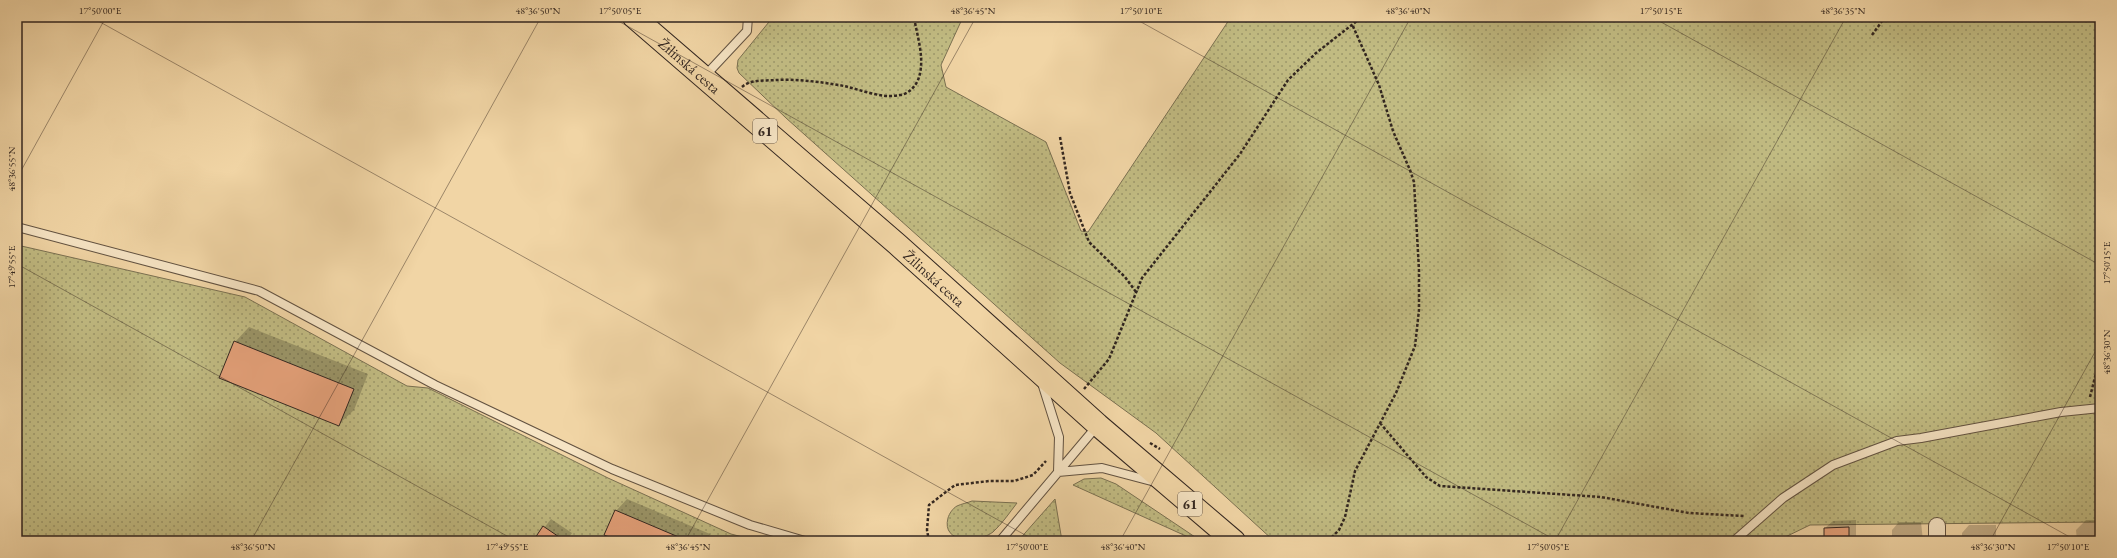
<svg xmlns="http://www.w3.org/2000/svg" width="2117" height="558" viewBox="0 0 2117 558" font-family="'EB Garamond',serif">
	<style>
		.grass { fill: url(#grass-dots); stroke: #7a7051 }
		.shadow { fill: #0003 }
		.building { fill: #e5a17a; stroke: #322620 }
		.lines { fill: none; stroke-linecap: round; stroke-linejoin: round }
		.service-casing { stroke: #625241; stroke-width: 10 }
		.minor-casing { stroke: #625241; stroke-width: 18 }
		.primary-casing { stroke: #322620; stroke-width: 24 }
		.path { stroke: #322620; stroke-width: 2.5; stroke-dasharray: 3 2; stroke-linecap: butt }
		.service { stroke: #f6e4c4; stroke-width: 8 }
		.minor { stroke: #f6e4c4; stroke-width: 16 }
		.primary { stroke: #f1d5a5; stroke-width: 22 }
		.ticks { fill: none; stroke: #322620; stroke-width: 1; stroke-opacity: 0.45 }
		.labels { text-anchor: middle; dominant-baseline: central; stroke-width: 3.5; stroke-linejoin: round; paint-order: stroke }
		.shield { fill: #f6e4c4; stroke: #6d5f51; stroke-width: 1 }
		.shield-label { font-size: 14px; font-weight: bold; fill: #322620 }
		.street-label { font-size: 15px; fill: #322620; stroke: #f6e4c4 }
		.neatline { fill: none; stroke: #322620; stroke-width: 1.5 }
		.ticks-label { font-size: 10px; text-anchor: middle; fill: #322620 }
	</style>
	<defs>
		<pattern id="grass-dots" width="8" height="8" patternUnits="userSpaceOnUse"><rect width="8" height="8" fill="#c1bb82"/><path d="M2 2h.1M6 6h.1" fill="none" stroke="#9d986a" stroke-width="1.8" stroke-linecap="round"/></pattern>
	</defs>
	<rect width="100%" height="100%" fill="#f1d5a5"/>
	<filter id="stains"><feTurbulence type="fractalNoise" baseFrequency=".005" numOctaves="4"/><feColorMatrix values="0 0 0 0 .2 0 0 0 0 .09 0 0 0 0 .02 0 0 0 .5 -.17"/></filter>
	<radialGradient id="worn" r=".72"><stop offset=".6" stop-color="#630" stop-opacity="0"/><stop offset="1" stop-color="#630" stop-opacity=".3"/></radialGradient>
	<path class="grass" d="M 773,17 L 786,17 L 791,21 L 794,17 L 963,17 L 941,65 L 946,87 L 1046,142 L 1081,231 L 1088,232 L 1231,17 L 2100,17 L 2100,522 L 1810,525 L 1777,541 L 1274,541 L 1156,433 L 1060,363 L 786,118 L 739,73 L 737,68 L 738,60 Z
		M 17,245 L 245,297 L 407,386 L 428,388 L 608,478 L 731,534 L 758,541 L 17,541 Z
		M 1101,478 L 1116,484 L 1201,541 L 1197,541 L 1073,485 L 1084,479 Z
		M 1055,499 L 1062,541 L 1018,541 Z
		M 972,501 L 1017,503 C 1010,512 1002,524 993,532 C 979,543 941,544 948,518 C 949,514 953,508 957,506 C 961,504 967,503 972,501 Z"/>
	<path class="shadow" d="M 249,327 L 368,374 L 354,410 L 339,424 L 235,342 Z
		M 627,499 L 710,534 L 707,541 L 622,541 L 616,511 Z
		M 551,519 L 572,533 L 566,541 L 534,541 Z
		M 1856,520 L 1856,537 L 1852,541 L 1825,541 L 1825,528 L 1833,521 Z
		M 2086,520 L 2100,520 L 2100,541 L 2077,541 L 2076,530 Z
		M 1899,522 L 1921,522 L 1923,541 L 1888,541 L 1892,537 L 1892,530 Z
		M 1969,525 L 1996,525 L 1996,541 L 1962,541 L 1962,533 Z
		M 1795,535 L 1802,541 L 1790,541 Z"/>
	<path class="building" d="M 234,341 L 354,389 L 339,426 L 219,378 Z
		M 615,510 L 688,541 L 620,541 L 604,535 Z
		M 543,526 L 565,541 L 533,541 Z
		M 1849,527 L 1849,541 L 1824,541 L 1824,528 Z"/>
	<g class="lines">
		<g class="service-casing">
			<path id="service" d="M 704,77 L 747,31 L 748,17
				M 17,227 L 259,291 L 435,385 L 612,469 L 750,525 L 805,541
				M 1042,383 L 1059,437 L 1058,472 L 1102,468 L 1155,482
				M 1000,541 L 1097,426
				M 1734,541 L 1783,498 L 1833,465 L 1897,441 L 1921,438 L 2061,412 L 2100,408"/>
		</g>
		<g class="minor-casing">
			<path id="minor" d="M 1937,541 L 1937,526"/>
		</g>
		<g class="primary-casing">
			<g id="primary">
				<path id="s1" d="M 634,17 L 897,244 L 1098,425 L 1234,541"/>
			</g>
		</g>
		<path class="path" d="M 1872,35 L 1885,17
			M 742,87 C 751,79 765,81 777,80 C 799,79 822,82 844,86 C 862,90 882,99 900,95 C 909,94 917,85 919,77 C 925,58 917,36 914,17
			M 1060,137 L 1070,193 L 1089,242 L 1125,277 L 1136,292
			M 1084,389 L 1109,359 L 1142,278 L 1240,154 L 1288,80 L 1316,53 L 1362,17
			M 2090,397 L 2099,361 L 2098,332 L 2100,318
			M 1380,423 L 1426,477 L 1440,486 L 1601,497 L 1689,513 L 1744,516
			M 1150,443 L 1160,449
			M 929,541 L 927,530 L 929,505 L 955,485 L 989,481 L 1014,481 L 1033,475 L 1046,461
			M 1328,541 L 1339,530 L 1345,517 L 1355,471 L 1396,393 L 1415,346 L 1419,310 L 1419,270 L 1414,182 L 1410,170 L 1393,131 L 1379,85 L 1352,24"/>
		<use href="#service" class="service"/>
		<use href="#minor" class="minor"/>
		<use href="#primary" class="primary"/>
	</g>
	<path class="ticks" d="M 91,17 L 1036,541M 611,17 L 1557,541M 1132,17 L 2077,541M 1652,17 L 2100,265M 17,178 L 106,17M 17,264 L 516,541M 251,541 L 541,17M 685,541 L 976,17M 1120,541 L 1411,17M 1555,541 L 1846,17M 1990,541 L 2100,343"/>
	<g class="labels">
		<g class="shield">
			<rect x="753" y="119" width="24" height="24" rx="3"/>
			<rect x="1178" y="492" width="24" height="24" rx="3"/>
		</g>
		<g class="shield-label">
			<text x="765" y="131">61</text>
			<text x="1190" y="504">61</text>
		</g>
		<g class="street-label">
			<text stroke="none"><textPath href="#s1" startOffset="74">Žilinská cesta</textPath></text>
			<text stroke="none"><textPath href="#s1" startOffset="398">Žilinská cesta</textPath></text>
		</g>
	</g>
	<rect width="2117" height="558" fill="none" stroke="#f1d5a5" stroke-width="44"/>
	<rect x="22" y="22" width="2073" height="514" class="neatline"/>
	<g class="ticks-label">
		<text x="100" y="14">17°50'00"E</text>
		<text x="538" y="14">48°36'50"N</text>
		<text x="620" y="14">17°50'05"E</text>
		<text x="973" y="14">48°36'45"N</text>
		<text x="1141" y="14">17°50'10"E</text>
		<text x="1408" y="14">48°36'40"N</text>
		<text x="1661" y="14">17°50'15"E</text>
		<text x="1843" y="14">48°36'35"N</text>
		<text transform="translate(11 169) rotate(-90)" y="4">48°36'55"N</text>
		<text transform="translate(2106 263) rotate(-90)" y="4">17°50'15"E</text>
		<text transform="translate(11 267) rotate(-90)" y="4">17°49'55"E</text>
		<text transform="translate(2106 352) rotate(-90)" y="4">48°36'30"N</text>
		<text x="253" y="550">48°36'50"N</text>
		<text x="507" y="550">17°49'55"E</text>
		<text x="688" y="550">48°36'45"N</text>
		<text x="1027" y="550">17°50'00"E</text>
		<text x="1123" y="550">48°36'40"N</text>
		<text x="1548" y="550">17°50'05"E</text>
		<text x="1993" y="550">48°36'30"N</text>
		<text x="2068" y="550">17°50'10"E</text>
	</g>
	<rect width="100%" height="100%" filter="url(#stains)"/>
	<rect width="100%" height="100%" fill="url(#worn)"/>
</svg>
